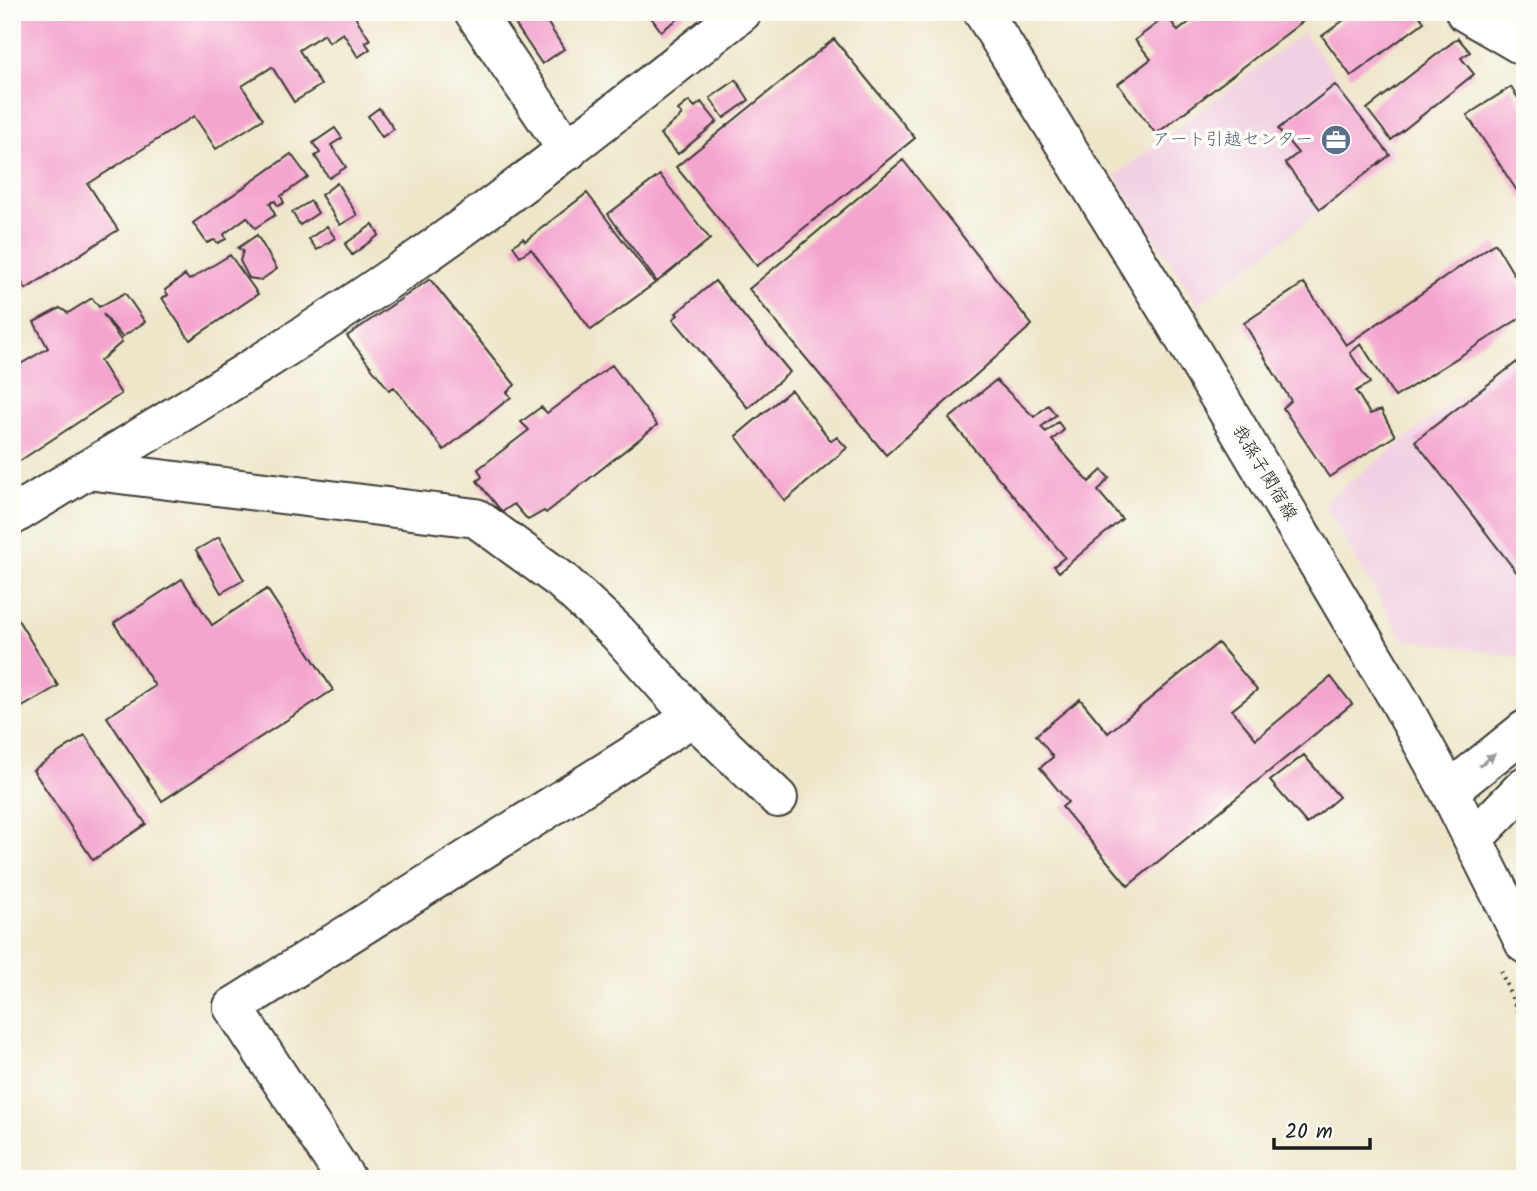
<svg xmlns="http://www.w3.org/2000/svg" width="1537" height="1191" viewBox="0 0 1537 1191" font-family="Kalam,'Klee One',sans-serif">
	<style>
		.built { fill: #f1d0e3 }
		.building { fill: #f4a5cf }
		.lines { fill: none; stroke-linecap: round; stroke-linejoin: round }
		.street-casing { stroke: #3c3a36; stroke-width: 42 }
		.secondary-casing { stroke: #3c3a36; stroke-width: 42 }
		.primary-casing { stroke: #3c3a36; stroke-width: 42 }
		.path { stroke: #3c3a36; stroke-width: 4.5; stroke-dasharray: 2 5; stroke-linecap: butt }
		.street { stroke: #fff; stroke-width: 38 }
		.secondary { stroke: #fff; stroke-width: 38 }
		.primary { stroke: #fff; stroke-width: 38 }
		.oneway { fill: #999 }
		.labels { text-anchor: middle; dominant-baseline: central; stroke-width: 7; stroke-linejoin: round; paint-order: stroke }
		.service-label { font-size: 18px; fill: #4e5e75; stroke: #fdfcf7; text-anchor: end }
		.street-label { font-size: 18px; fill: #1c1c1c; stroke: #fdfcf7 }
	</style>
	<rect width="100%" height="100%" fill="#fdfcf7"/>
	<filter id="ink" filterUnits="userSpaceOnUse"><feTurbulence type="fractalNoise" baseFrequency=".0143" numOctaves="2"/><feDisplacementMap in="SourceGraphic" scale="14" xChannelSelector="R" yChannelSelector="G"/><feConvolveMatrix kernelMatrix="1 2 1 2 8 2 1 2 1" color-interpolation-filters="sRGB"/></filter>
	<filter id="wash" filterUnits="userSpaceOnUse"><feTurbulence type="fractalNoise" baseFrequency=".00686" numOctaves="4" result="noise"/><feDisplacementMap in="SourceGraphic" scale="28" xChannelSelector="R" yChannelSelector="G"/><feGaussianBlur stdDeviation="1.57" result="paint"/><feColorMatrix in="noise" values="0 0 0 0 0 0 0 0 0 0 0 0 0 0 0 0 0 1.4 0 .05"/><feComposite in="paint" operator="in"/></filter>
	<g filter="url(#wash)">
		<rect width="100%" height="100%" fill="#eee6c9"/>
		<path class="built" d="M 1303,33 L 1396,154 L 1198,305 L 1115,176 Z
			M 1525,346 L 1525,653 L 1521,657 L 1403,639 L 1323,503 Z"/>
		<g id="blocks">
			<path class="building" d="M 12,12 L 352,12 L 370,40 L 365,42 L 370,49 L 358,57 L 343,33 L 329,42 L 324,34 L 299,50 L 321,85 L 294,102 L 272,67 L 242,86 L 263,119 L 216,149 L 194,116 L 88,184 L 118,230 L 26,289 L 12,267 Z
				M 507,12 L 541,12 L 564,49 L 542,64 Z
				M 647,12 L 688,12 L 661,31 Z
				M 1202,12 L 1315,12 L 1156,134 L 1118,84 L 1151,59 L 1135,40 L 1167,16 L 1178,31 Z
				M 1355,12 L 1397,12 L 1400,16 L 1416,12 L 1424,22 L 1351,76 L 1322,36 Z
				M 1458,38 L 1470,52 L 1461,58 L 1474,74 L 1391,140 L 1367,109 Z
				M 834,39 L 915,138 L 757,266 L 676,167 Z
				M 736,80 L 749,100 L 724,118 L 710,98 Z
				M 1335,85 L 1390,155 L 1320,209 L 1285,163 L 1298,153 L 1278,129 Z
				M 1511,87 L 1525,109 L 1525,203 L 1467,115 Z
				M 689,101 L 695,107 L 701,102 L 717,122 L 678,154 L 660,134 L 682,115 L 678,110 Z
				M 379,108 L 394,129 L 382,137 L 368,116 Z
				M 335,128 L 342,138 L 331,145 L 346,167 L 329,178 L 315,156 L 320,153 L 313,143 Z
				M 291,154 L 308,177 L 281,196 L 284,203 L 278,206 L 275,201 L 270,203 L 275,215 L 255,228 L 247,217 L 224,234 L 226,239 L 218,243 L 214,240 L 207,243 L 193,223 Z
				M 903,160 L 1032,325 L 886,455 L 749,289 Z
				M 660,175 L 710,239 L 657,282 L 608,214 Z
				M 337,183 L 357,215 L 340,225 L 321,195 Z
				M 587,193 L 655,283 L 591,330 L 531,249 L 520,256 L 513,246 L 523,238 L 525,241 Z
				M 311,201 L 318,213 L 300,225 L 292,212 Z
				M 373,224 L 379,235 L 352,255 L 345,244 Z
				M 327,226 L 335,238 L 317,250 L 309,239 Z
				M 257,235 L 277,269 L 261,280 L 249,278 L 240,261 L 243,251 L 238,248 Z
				M 1495,243 L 1525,293 L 1525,315 L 1395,397 L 1361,344 L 1350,353 L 1370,383 L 1356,391 L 1370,414 L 1381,410 L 1395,436 L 1329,477 L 1283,408 L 1291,401 L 1244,323 L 1304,283 L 1346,345 Z
				M 230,255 L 258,294 L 190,340 L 162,298 L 168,295 L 165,290 L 185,275 L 189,280 Z
				M 430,279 L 515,385 L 507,392 L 511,397 L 444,450 L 394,387 L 389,390 L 347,336 Z
				M 715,281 L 790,372 L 748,408 L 673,319 L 678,315 L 676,313 Z
				M 125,293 L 145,322 L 122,337 L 103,314 L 122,342 L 100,361 L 121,394 L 12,466 L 12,369 L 48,348 L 34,322 L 60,308 L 68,313 L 92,298 L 99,307 Z
				M 1517,362 L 1525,372 L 1525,583 L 1415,441 Z
				M 612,365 L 657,425 L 546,513 L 544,511 L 528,520 L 514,504 L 502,512 L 477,481 L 482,477 L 478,469 L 529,430 L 521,422 L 541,407 L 547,413 Z
				M 996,380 L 1034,417 L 1048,405 L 1056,415 L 1041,427 L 1046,432 L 1058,422 L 1064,430 L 1052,440 L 1089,482 L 1102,470 L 1109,478 L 1098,491 L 1122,519 L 1059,572 L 1054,566 L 1065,557 L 949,419 Z
				M 791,390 L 831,441 L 837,437 L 847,448 L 785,501 L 736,436 Z
				M 219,537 L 244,580 L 221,593 L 196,550 Z
				M 182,579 L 212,625 L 267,589 L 333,690 L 162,801 L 107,717 L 155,686 L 114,623 Z
				M 12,610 L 58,686 L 12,713 Z
				M 1218,643 L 1257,690 L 1232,710 L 1256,739 L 1331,677 L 1352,704 L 1128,886 L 1062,807 L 1068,802 L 1040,768 L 1053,757 L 1036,735 L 1080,699 L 1108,733 Z
				M 85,735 L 146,824 L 93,860 L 33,770 Z
				M 1304,755 L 1339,797 L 1307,824 L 1270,781 Z"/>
		</g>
	</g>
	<g filter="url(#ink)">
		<use href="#blocks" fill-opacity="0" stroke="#3c3a36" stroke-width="2"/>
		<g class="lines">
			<g class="street-casing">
				<path id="street" d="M 474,12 L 568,151
					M 1465,12 L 1525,47
					M 87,470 L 476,518 L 561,580 L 617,632 L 693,717 L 778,798
					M 233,1007 L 693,717"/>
			</g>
			<g class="secondary-casing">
				<path id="secondary" d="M 12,516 C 143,435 275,358 401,271 C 519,190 630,101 742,12
					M 233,1007 L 346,1179"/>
			</g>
			<g class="primary-casing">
				<path id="primary" d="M 983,12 L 1171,316 L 1399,700 L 1449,791 L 1525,944
					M 1449,791 L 1525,730
					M 1473,839 L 1525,786"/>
			</g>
			<path class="path" d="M 1501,971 L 1525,1029"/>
			<use href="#street" class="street"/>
			<use href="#secondary" class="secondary"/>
			<use href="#primary" class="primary"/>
		</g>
		<defs><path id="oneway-solid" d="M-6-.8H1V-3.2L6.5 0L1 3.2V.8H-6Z" transform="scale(1.75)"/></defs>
		<use class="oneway" href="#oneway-solid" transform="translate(1487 760) rotate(-39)"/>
	</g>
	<defs>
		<g id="office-disc" transform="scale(1.575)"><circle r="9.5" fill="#5c6f8a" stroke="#fdfcf7"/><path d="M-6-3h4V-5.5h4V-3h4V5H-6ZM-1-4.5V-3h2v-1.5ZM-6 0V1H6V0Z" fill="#fff"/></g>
	</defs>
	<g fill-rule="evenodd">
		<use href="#office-disc" x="1336" y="140"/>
	</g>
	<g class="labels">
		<g class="service-label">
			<text x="1313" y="140">アート引越センター</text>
		</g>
		<g class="street-label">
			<text transform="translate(1264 473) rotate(59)">我孫子関宿線</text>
		</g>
	</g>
	<rect width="1537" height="1191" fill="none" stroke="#fdfcf7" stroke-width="42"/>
	<path d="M1274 1138v10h96v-10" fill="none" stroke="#1c1c1c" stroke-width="3.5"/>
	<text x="1285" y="1138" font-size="21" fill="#1c1c1c" stroke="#fdfcf7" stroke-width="5" paint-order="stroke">20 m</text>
</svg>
